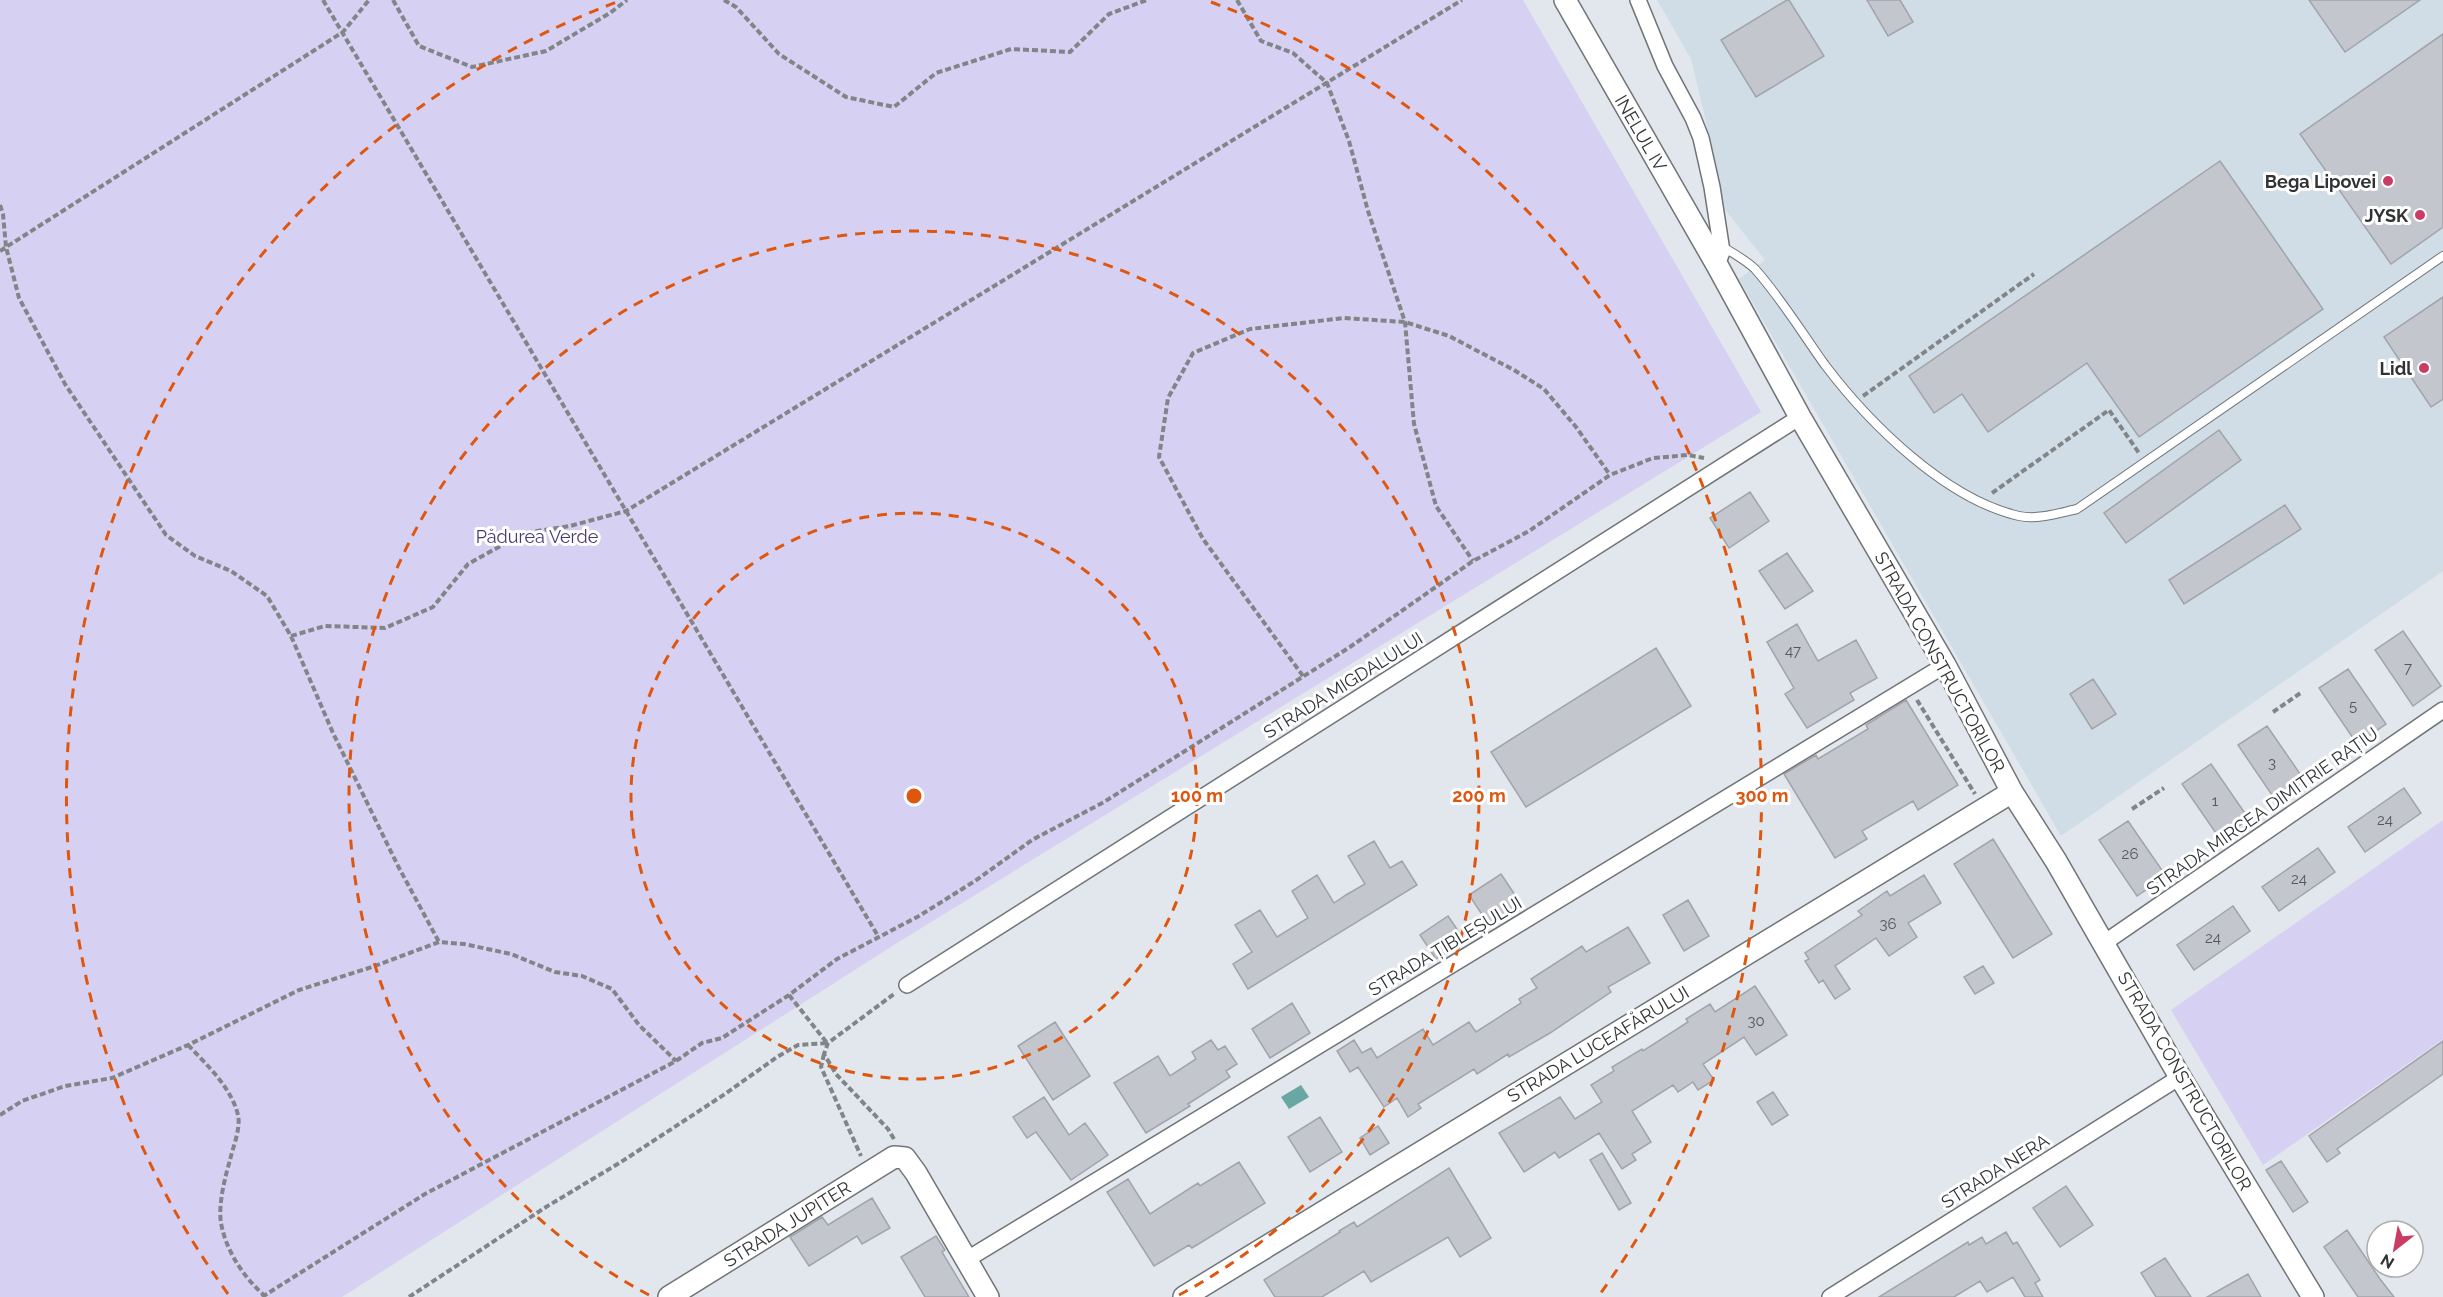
<svg xmlns="http://www.w3.org/2000/svg" width="2443" height="1297" viewBox="0 0 2443 1297" font-family="Raleway,sans-serif">
	<style>
		.built { fill: #d0dde6 }
		.green { fill: #d6d0f2 }
		.water { fill: #69a7a5 }
		.building { fill: #c4c6cd; stroke: #a1a4aa; stroke-width: 1.5 }
		.lines { fill: none; stroke-linecap: round; stroke-linejoin: round }
		.lane-casing { stroke: #6f7478; stroke-width: 10 }
		.street-casing { stroke: #6f7478; stroke-width: 18 }
		.secondary-casing { stroke: #6f7478; stroke-width: 24 }
		.path { stroke: #818588; stroke-width: 4; stroke-dasharray: 6 3; stroke-linecap: butt }
		.lane { stroke: #fff; stroke-width: 8 }
		.street { stroke: #fff; stroke-width: 15 }
		.secondary { stroke: #fff; stroke-width: 21 }
		.ring { fill: none; stroke: #df570e; stroke-width: 3; stroke-dasharray: 10 8 }
		.poi-dot { fill: #cb3c65; stroke: #fff; stroke-width: 2 }
		.labels { text-anchor: middle; dominant-baseline: central; stroke-width: 6; stroke-linejoin: round; paint-order: stroke }
		.number-label { font-size: 15px; fill: #55575a }
		.street-label { font-size: 18px; fill: #303234; stroke: #fff }
		.poi-label { font-size: 18px; font-weight: bold; fill: #303234; stroke: #fff; text-anchor: end }
		.park-label { font-size: 18px; fill: #473971; stroke: #fff }
		.centre { fill: #df570e; stroke: #fff; stroke-width: 3 }
		.ring-label { font-size: 18px; text-anchor: middle; font-weight: bold; fill: #df570e; stroke: #fff; stroke-width: 6; stroke-linejoin: round; paint-order: stroke }
	</style>
	<rect width="100%" height="100%" fill="#e1e7ec"/>
	<path class="built" d="M 1657,0 L 2443,0 L 2443,571 L 2061,836 L 1739,279 L 1765,260 L 1723,207 L 1713,151 L 1691,59 Z"/>
	<path class="green" d="M 0,0 L 1523,0 L 1761,412 L 897,943 L 342,1297 L 0,1297 Z
		M 2443,820 L 2443,1039 L 2263,1165 L 2171,1010 Z"/>
	<path class="water" d="M 1301,1085 L 1309,1097 L 1289,1109 L 1281,1097 Z"/>
	<path class="building" d="M 1787,0 L 1789,0 L 1824,56 L 1756,97 L 1721,40 Z
		M 1867,0 L 1900,0 L 1913,22 L 1888,36 Z
		M 2309,0 L 2420,0 L 2345,52 Z
		M 2443,34 L 2443,227 L 2391,264 L 2300,134 Z
		M 2220,161 L 2323,309 L 2139,437 L 2087,363 L 1988,432 L 1962,394 L 1934,413 L 1909,376 Z
		M 2443,297 L 2443,399 L 2431,407 L 2384,337 Z
		M 2219,430 L 2241,460 L 2126,543 L 2104,513 Z
		M 1750,492 L 1769,521 L 1729,548 L 1710,518 Z
		M 2285,505 L 2301,529 L 2184,604 L 2169,580 Z
		M 1787,553 L 1813,591 L 1785,609 L 1759,571 Z
		M 1797,624 L 1818,661 L 1856,640 L 1877,678 L 1850,693 L 1854,700 L 1807,728 L 1785,694 L 1794,688 L 1767,642 Z
		M 2403,631 L 2441,686 L 2413,706 L 2375,650 Z
		M 1656,648 L 1691,706 L 1526,807 L 1491,752 Z
		M 2348,669 L 2386,724 L 2357,744 L 2319,688 Z
		M 2093,679 L 2116,714 L 2092,729 L 2070,694 Z
		M 1906,700 L 1958,785 L 1918,810 L 1913,801 L 1862,831 L 1867,839 L 1835,858 L 1784,774 L 1816,755 L 1818,759 L 1868,729 L 1866,725 Z
		M 2267,726 L 2305,781 L 2276,801 L 2238,745 Z
		M 2211,764 L 2249,819 L 2220,839 L 2182,784 Z
		M 2404,788 L 2421,813 L 2365,852 L 2348,827 Z
		M 2128,821 L 2166,876 L 2137,896 L 2099,840 Z
		M 1993,839 L 2052,934 L 2013,958 L 1954,864 Z
		M 1374,841 L 1390,868 L 1402,861 L 1417,885 L 1248,989 L 1233,964 L 1252,952 L 1235,925 L 1260,910 L 1277,937 L 1308,918 L 1292,891 L 1317,875 L 1334,903 L 1346,895 L 1365,884 L 1348,856 Z
		M 2318,848 L 2335,872 L 2279,911 L 2262,887 Z
		M 1501,874 L 1521,904 L 1489,925 L 1469,895 Z
		M 1924,875 L 1941,903 L 1908,923 L 1917,937 L 1889,956 L 1876,938 L 1835,966 L 1850,989 L 1835,999 L 1823,980 L 1819,983 L 1805,961 L 1809,959 L 1805,953 L 1862,915 L 1858,911 L 1887,891 L 1890,896 Z
		M 1688,900 L 1709,936 L 1684,951 L 1663,915 Z
		M 2233,906 L 2250,931 L 2194,970 L 2177,945 Z
		M 1448,916 L 1465,941 L 1436,959 L 1420,935 Z
		M 1628,927 L 1650,963 L 1608,987 L 1611,992 L 1550,1033 L 1509,1057 L 1508,1054 L 1477,1074 L 1474,1069 L 1418,1104 L 1421,1108 L 1408,1117 L 1397,1098 L 1384,1107 L 1358,1067 L 1350,1072 L 1337,1051 L 1354,1040 L 1362,1053 L 1371,1048 L 1377,1058 L 1423,1029 L 1433,1045 L 1469,1022 L 1476,1032 L 1521,1003 L 1519,999 L 1537,988 L 1531,979 L 1582,946 L 1586,952 Z
		M 1983,966 L 1994,983 L 1975,994 L 1964,977 Z
		M 1755,986 L 1787,1035 L 1756,1055 L 1744,1037 L 1703,1064 L 1714,1080 L 1698,1090 L 1693,1082 L 1678,1092 L 1673,1085 L 1632,1111 L 1651,1142 L 1632,1154 L 1636,1160 L 1622,1169 L 1599,1133 L 1559,1158 L 1555,1152 L 1524,1172 L 1499,1133 L 1560,1097 L 1575,1119 L 1602,1102 L 1591,1085 L 1614,1071 L 1612,1067 L 1642,1049 L 1643,1051 L 1688,1022 L 1686,1019 L 1710,1004 L 1715,1012 Z
		M 1292,1003 L 1310,1033 L 1270,1058 L 1252,1029 Z
		M 1055,1022 L 1090,1076 L 1053,1100 L 1018,1046 Z
		M 1211,1040 L 1218,1050 L 1225,1046 L 1237,1064 L 1226,1071 L 1230,1077 L 1188,1104 L 1190,1106 L 1146,1133 L 1114,1083 L 1158,1056 L 1170,1076 L 1196,1059 L 1192,1052 Z
		M 2443,1041 L 2443,1074 L 2337,1149 L 2340,1153 L 2327,1162 L 2309,1136 Z
		M 1773,1092 L 1788,1115 L 1772,1125 L 1757,1102 Z
		M 1044,1097 L 1069,1135 L 1085,1123 L 1108,1155 L 1071,1180 L 1036,1132 L 1027,1138 L 1013,1117 Z
		M 1320,1117 L 1342,1152 L 1310,1172 L 1288,1137 Z
		M 1378,1126 L 1389,1143 L 1370,1155 L 1360,1138 Z
		M 1602,1153 L 1631,1203 L 1619,1210 L 1590,1160 Z
		M 2281,1161 L 2308,1202 L 2293,1212 L 2266,1170 Z
		M 1239,1162 L 1265,1203 L 1192,1248 L 1189,1245 L 1154,1266 L 1107,1192 L 1128,1179 L 1150,1214 L 1198,1183 L 1200,1186 Z
		M 1449,1168 L 1491,1238 L 1460,1257 L 1448,1237 L 1371,1282 L 1364,1271 L 1322,1297 L 1275,1297 L 1264,1280 L 1340,1232 L 1339,1231 L 1354,1222 L 1357,1227 Z
		M 2066,1186 L 2093,1225 L 2060,1247 L 2033,1208 Z
		M 872,1198 L 890,1228 L 862,1244 L 857,1236 L 809,1266 L 790,1237 L 822,1217 L 828,1225 Z
		M 2347,1230 L 2380,1279 L 2394,1297 L 2358,1297 L 2324,1247 Z
		M 2006,1232 L 2013,1244 L 2017,1242 L 2040,1280 L 2035,1283 L 2043,1297 L 2025,1297 L 2013,1277 L 1987,1292 L 1980,1281 L 1954,1297 L 1879,1297 L 1968,1242 L 1969,1245 L 1982,1237 L 1986,1244 Z
		M 936,1236 L 945,1250 L 942,1252 L 969,1297 L 925,1297 L 901,1257 Z
		M 2165,1258 L 2191,1297 L 2156,1297 L 2141,1273 Z
		M 2248,1274 L 2261,1297 L 2207,1297 Z"/>
	<g class="lines">
		<g class="lane-casing">
			<path id="lane" d="M 1722,246 C 1732,253 1746,260 1755,269 C 1781,298 1802,333 1825,365 C 1869,423 1945,499 2019,516 C 2038,520 2059,513 2077,509 L 2443,256"/>
		</g>
		<g class="street-casing">
			<path id="street" d="M 1638,0 L 1665,66 L 1693,118 L 1701,138 L 1712,187 L 1721,245 L 1722,252 L 1717,265
				M 2104,943 L 2443,710
				M 907,985 L 1800,417
				M 966,1260 L 1945,665
				M 1830,1297 L 2180,1077"/>
		</g>
		<g class="secondary-casing">
			<path id="secondary" d="M 1565,0 L 1717,265 L 1800,417 L 1945,665 L 2012,792 L 2056,861 L 2180,1077 L 2313,1297
				M 669,1297 L 894,1157 L 905,1158 L 916,1173 L 988,1297
				M 1184,1297 L 2012,792"/>
		</g>
		<path class="path" d="M 323,0 L 878,936
			M 393,0 L 419,46 L 472,67 L 546,51 L 610,13 L 627,0
			M 724,0 L 736,7 L 779,54 L 846,97 L 894,107 L 936,73 L 1011,49 L 1070,52 L 1109,14 L 1147,0
			M 1237,0 L 1261,41 L 1293,53 L 1327,83 L 1349,141 L 1368,211 L 1405,322 L 1414,424 L 1436,506 L 1473,561
			M 0,205 L 3,214 L 6,247 L 19,298 L 65,384 L 166,535 L 195,556 L 231,571 L 267,596 L 291,636 L 333,733 L 398,866 L 439,942
			M 0,251 L 343,32 L 369,0
			M 1863,396 L 2034,274
			M 1992,493 L 2109,410 L 2139,453
			M 291,636 L 325,626 L 385,628 L 433,607 L 468,564 L 524,533 L 570,526 L 626,511 L 1462,0
			M 1303,676 L 1203,539 L 1159,457 L 1168,398 L 1193,353 L 1250,329 L 1344,318 L 1405,322 L 1449,336 L 1514,370 L 1544,389 L 1576,427 L 1610,475
			M 1917,700 L 1975,794
			M 2273,712 L 2302,692
			M 2132,809 L 2164,788
			M 789,995 L 827,1043
			M 188,1045 C 207,1065 231,1087 238,1115 C 241,1128 233,1147 230,1160 C 225,1177 218,1205 221,1223 C 226,1251 244,1278 265,1296
			M 824,1054 L 821,1067 L 861,1156
			M 0,1115 L 22,1101 L 65,1086 L 112,1078 L 188,1045 L 299,990 L 372,967 L 439,942 L 464,944 L 511,954 L 555,972 L 582,976 L 612,989 L 639,1025 L 676,1061
			M 894,1139 L 888,1129 L 836,1074 L 824,1054 L 828,1043 L 894,994
			M 262,1297 L 425,1194 L 676,1061 L 702,1043 L 722,1038 L 789,995 L 837,959 L 919,916 L 975,881 L 1032,840 L 1104,802 L 1350,647 L 1473,561 L 1529,531 L 1610,475 L 1653,458 L 1688,455 L 1704,458
			M 409,1297 L 546,1207 L 621,1162 L 725,1094 L 777,1057 L 798,1045 L 828,1043"/>
		<use href="#lane" class="lane"/>
		<use href="#street" class="street"/>
		<use href="#secondary" class="secondary"/>
	</g>
	<g class="ring">
		<circle cx="914" cy="796" r="283"/>
		<path d="M649 1295A565 565 0 1 1 1179 1295"/>
		<path d="M228 1294A848 848 0 0 1 617 2M1211 2A848 848 0 0 1 1600 1294"/>
	</g>
	<g class="poi-dot">
		<circle cx="2388" cy="181" r="6"/>
		<circle cx="2420" cy="215" r="6"/>
		<circle cx="2424" cy="368" r="6"/>
	</g>
	<g class="labels">
		<g class="number-label">
			<text x="1793" y="651">47</text>
			<text x="2408" y="668">7</text>
			<text x="2353" y="706">5</text>
			<text x="2272" y="763">3</text>
			<text x="2215" y="801">1</text>
			<text x="2385" y="820">24</text>
			<text x="2130" y="854">26</text>
			<text x="2299" y="879">24</text>
			<text x="1888" y="924">36</text>
			<text x="2213" y="938">24</text>
			<text x="1756" y="1021">30</text>
		</g>
		<g class="street-label">
			<text transform="translate(1641 133) rotate(60)">INELUL IV</text>
			<text transform="translate(1940 662) rotate(61)">STRADA CONSTRUCTORILOR</text>
			<text transform="translate(1343 685) rotate(-32)">STRADA MIGDALULUI</text>
			<text transform="translate(2262 811) rotate(-35)">STRADA MIRCEA DIMITRIE RAȚIU</text>
			<text transform="translate(1445 946) rotate(-31)">STRADA ȚIBLEȘULUI</text>
			<text transform="translate(1598 1044) rotate(-31)">STRADA LUCEAFĂRULUI</text>
			<text transform="translate(2185 1081) rotate(60)">STRADA CONSTRUCTORILOR</text>
			<text transform="translate(1995 1171) rotate(-32)">STRADA NERA</text>
			<text transform="translate(787 1224) rotate(-32)">STRADA JUPITER</text>
		</g>
		<g class="poi-label">
			<text x="2376" y="181">Bega Lipovei</text>
			<text x="2408" y="215">JYSK</text>
			<text x="2412" y="368">Lidl</text>
		</g>
		<g class="park-label">
			<text x="537" y="536">Pădurea Verde</text>
		</g>
	</g>
	<circle cx="914" cy="796" r="9" class="centre"/>
	<g class="ring-label">
		<text x="1197" y="802">100 m</text>
		<text x="1479" y="802">200 m</text>
		<text x="1762" y="802">300 m</text>
	</g>
	<g transform="translate(2395 1249) rotate(211)"><circle r="28" fill="#ffffff" stroke="#acadae" stroke-width="1.5"/>
	<path d="M0-4.5L10 22L0 15L-10 22Z" fill="#cb3c65"/>
	<text y="-9" font-size="16" font-weight="bold" text-anchor="middle" fill="#303234">N</text>
	</g>
</svg>
